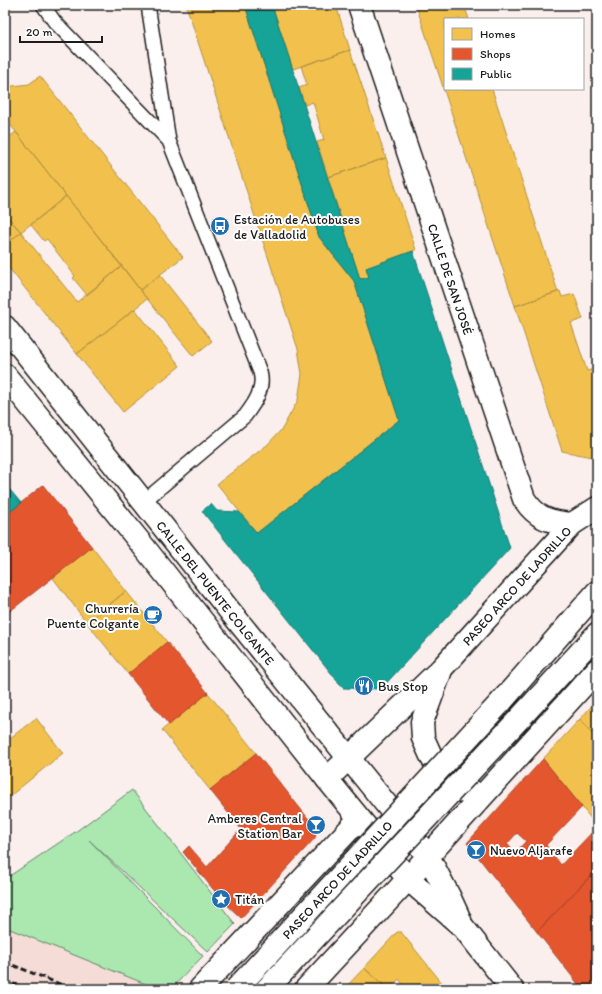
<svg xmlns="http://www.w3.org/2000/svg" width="602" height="994" viewBox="0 0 602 994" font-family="Itim,sans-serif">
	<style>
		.built { fill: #f5dcd7 }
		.green { fill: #aae8b0; stroke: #638266 }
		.homes { fill: #f2c14e; stroke: #b2903f }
		.shops { fill: #e4572e; stroke: #a84529; fill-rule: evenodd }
		.public { fill: #17a398; stroke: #187a73 }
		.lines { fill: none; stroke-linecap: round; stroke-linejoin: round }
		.lane-casing { stroke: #1c1c1c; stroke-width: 16 }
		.street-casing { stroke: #1c1c1c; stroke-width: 25 }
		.secondary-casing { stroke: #1c1c1c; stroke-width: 25 }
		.primary-casing { stroke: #1c1c1c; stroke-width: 25 }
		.lane { stroke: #fff; stroke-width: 13 }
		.street { stroke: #fff; stroke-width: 22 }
		.secondary { stroke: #fff; stroke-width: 22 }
		.primary { stroke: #fff; stroke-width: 22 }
		.rail { stroke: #1c1c1c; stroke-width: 3; stroke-dasharray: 6 3; stroke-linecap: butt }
		.primary-bridge-casing { stroke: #1c1c1c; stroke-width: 25; stroke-linecap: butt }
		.primary-bridge { stroke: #fff; stroke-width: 22 }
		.labels { text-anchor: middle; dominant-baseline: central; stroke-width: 4; stroke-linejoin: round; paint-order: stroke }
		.poi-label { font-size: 13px; fill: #1c1c1c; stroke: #fff; text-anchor: start }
		.street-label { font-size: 13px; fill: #1c1c1c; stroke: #fff }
	</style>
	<rect width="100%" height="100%" fill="#faefed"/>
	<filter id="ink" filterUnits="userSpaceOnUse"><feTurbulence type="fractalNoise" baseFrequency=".025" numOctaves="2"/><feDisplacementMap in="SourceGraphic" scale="8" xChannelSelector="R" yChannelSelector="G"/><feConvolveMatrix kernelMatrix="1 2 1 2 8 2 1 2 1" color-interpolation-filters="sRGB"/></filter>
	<g filter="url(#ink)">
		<path class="built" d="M 5,924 L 162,989 L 5,989 Z"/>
		<path class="green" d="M 132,790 L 235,924 L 208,952 L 89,840 L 203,956 L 171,989 L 158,989 L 5,927 L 5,879 L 78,830 Z"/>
		<path class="homes" d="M 186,5 L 245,5 L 319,237 L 354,281 L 399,420 L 257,533 L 217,484 L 267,445 L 282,429 L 298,400 L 302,374 L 298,349 Z
			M 272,5 L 336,5 L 350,50 L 293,69 Z
			M 416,5 L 464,5 L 469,19 L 445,19 L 445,89 L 492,89 L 558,292 L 515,306 Z
			M 596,5 L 597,5 L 597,176 L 593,173 Z
			M 350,50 L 386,158 L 328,177 L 317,142 L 324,140 L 313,102 L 305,105 L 299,88 L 307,85 L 301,66 Z
			M 40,76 L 183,257 L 140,290 L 5,118 L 5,87 L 29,84 Z
			M 16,132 L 66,196 L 21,232 L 5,214 L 5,140 Z
			M 386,158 L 416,250 L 366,268 L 369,277 L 360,279 L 328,177 Z
			M 66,196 L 122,266 L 87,295 L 73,278 L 75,276 L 47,239 L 44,241 L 31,225 Z
			M 5,214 L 21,232 L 5,245 Z
			M 21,232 L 77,302 L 122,266 L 147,299 L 77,354 L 5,263 L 5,245 Z
			M 160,275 L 212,341 L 193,356 L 140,290 Z
			M 560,291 L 562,297 L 574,294 L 583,319 L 571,323 L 587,371 L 597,368 L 597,451 L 592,457 L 562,451 L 515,306 Z
			M 135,309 L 180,366 L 123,412 L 77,354 Z
			M 92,547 L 126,591 L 87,623 L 53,578 Z
			M 126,591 L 167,642 L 128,674 L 87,623 Z
			M 208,693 L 256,753 L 210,790 L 162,730 Z
			M 597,700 L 597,740 L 580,719 Z
			M 36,718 L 63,753 L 5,800 L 5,742 Z
			M 580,719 L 597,740 L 597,826 L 543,759 Z
			M 397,932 L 401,932 L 447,989 L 406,989 L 399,979 L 390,989 L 388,989 L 364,968 Z
			M 364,968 L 388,989 L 344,989 Z"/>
		<path class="shops" d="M 43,485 L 92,547 L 5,615 L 5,516 Z
			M 167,642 L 208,693 L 169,725 L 128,674 Z
			M 256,753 L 311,822 L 311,823 L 315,826 L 316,832 L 315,838 L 241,918 L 221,899 L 183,852 L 189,846 L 207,867 L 241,829 L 210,790 Z
			M 543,759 L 582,807 L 546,845 L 561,865 L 597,827 L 597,869 L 537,932 L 467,843 ZM 517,833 L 526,841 L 516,852 L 507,844 Z
			M 594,872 L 597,876 L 597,989 L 582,989 L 537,932 Z"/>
		<path class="public" d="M 245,5 L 272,5 L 360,279 L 369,277 L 366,268 L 413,251 L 510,548 L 381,689 L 343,688 L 202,511 L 211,504 L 217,511 L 239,512 L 257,533 L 399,420 L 354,281 L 319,237 Z
			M 5,484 L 21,503 L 5,516 Z"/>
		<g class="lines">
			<g class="lane-casing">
				<path id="lane" d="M 43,5 L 54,21 L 169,141
					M 143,502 L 245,416 C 254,404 265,389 260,372 L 169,141 L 148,5"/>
			</g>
			<g class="street-casing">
				<g id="street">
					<path id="s1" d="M 359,5 L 524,499 C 537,519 550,522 572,524"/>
					<path d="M 440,673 L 422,722 L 423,738 L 432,758 L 442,774 L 453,787 L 465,792 L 472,791"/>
					<path id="s2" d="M 327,779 L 441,669 L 572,524 L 597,508"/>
					<path d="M 200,989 L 359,819"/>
					<path d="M 306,989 L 408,879 L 428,856 L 597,670"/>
				</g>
			</g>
			<g class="secondary-casing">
				<g id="secondary">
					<path id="s3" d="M 5,327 L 229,610 L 428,856 L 449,896 L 460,920"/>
					<path d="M 5,375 L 144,547 L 327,779 L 385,850 L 408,879 L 463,927 L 512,989"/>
				</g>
			</g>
			<g class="primary-casing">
				<path id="primary" d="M 501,702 L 597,592
					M 519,719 L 597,634"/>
			</g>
			<use href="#lane" class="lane"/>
			<use href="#street" class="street"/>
			<use href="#secondary" class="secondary"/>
			<use href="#primary" class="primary"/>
			<path class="rail" d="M 5,962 L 72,989
				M 5,981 L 28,989"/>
			<g class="primary-bridge-casing">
				<g id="primary-bridge">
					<path id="s4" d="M 236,989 L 501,702"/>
					<path d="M 267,989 L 519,719"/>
				</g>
			</g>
			<use href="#primary-bridge" class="primary-bridge"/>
		</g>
	</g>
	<defs>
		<g id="bus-disc" transform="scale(1)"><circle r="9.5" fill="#1f6fb2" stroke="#fff"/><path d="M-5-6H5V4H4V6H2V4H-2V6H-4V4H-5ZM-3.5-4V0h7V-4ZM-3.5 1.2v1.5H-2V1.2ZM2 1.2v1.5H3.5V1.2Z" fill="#fff"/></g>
		<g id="cafe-disc" transform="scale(1)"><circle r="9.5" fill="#1f6fb2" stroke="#fff"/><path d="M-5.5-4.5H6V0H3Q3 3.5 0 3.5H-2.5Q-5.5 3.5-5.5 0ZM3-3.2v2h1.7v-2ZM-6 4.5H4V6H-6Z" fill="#fff"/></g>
		<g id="restaurant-disc" transform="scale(1)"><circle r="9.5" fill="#1f6fb2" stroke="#fff"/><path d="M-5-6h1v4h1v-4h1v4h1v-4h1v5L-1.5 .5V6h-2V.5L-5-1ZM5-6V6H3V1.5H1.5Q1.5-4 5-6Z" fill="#fff"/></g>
		<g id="bar-disc" transform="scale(1)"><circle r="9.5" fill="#1f6fb2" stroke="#fff"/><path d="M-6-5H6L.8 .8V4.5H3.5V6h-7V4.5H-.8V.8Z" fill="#fff"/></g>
		<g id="sight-disc" transform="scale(1)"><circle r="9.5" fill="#1f6fb2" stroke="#fff"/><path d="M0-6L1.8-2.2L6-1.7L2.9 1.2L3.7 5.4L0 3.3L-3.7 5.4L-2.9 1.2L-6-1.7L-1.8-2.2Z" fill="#fff"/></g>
	</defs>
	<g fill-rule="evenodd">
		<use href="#bus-disc" x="220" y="226"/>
		<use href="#cafe-disc" x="153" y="615"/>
		<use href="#restaurant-disc" x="364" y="686"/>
		<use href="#bar-disc" x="316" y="825"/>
		<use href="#bar-disc" x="476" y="850"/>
		<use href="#sight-disc" x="221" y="899"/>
	</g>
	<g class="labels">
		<g class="poi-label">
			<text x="234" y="219">Estación de Autobuses<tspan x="234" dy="15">de Valladolid</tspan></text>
			<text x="139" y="608" text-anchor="end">Churrería<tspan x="139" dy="15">Puente Colgante</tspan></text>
			<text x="378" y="686">Bus Stop</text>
			<text x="302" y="818" text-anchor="end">Amberes Central<tspan x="302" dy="15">Station Bar</tspan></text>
			<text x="490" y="850">Nuevo Aljarafe</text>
			<text x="235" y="899">Titán</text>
		</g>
		<g class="street-label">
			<text stroke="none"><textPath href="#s1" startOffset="289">CALLE DE SAN JOSÉ</textPath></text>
			<text stroke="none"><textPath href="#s2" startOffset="271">PASEO ARCO DE LADRILLO</textPath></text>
			<text stroke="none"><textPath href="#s3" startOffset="339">CALLE DEL PUENTE COLGANTE</textPath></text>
			<text stroke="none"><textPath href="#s4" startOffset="149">PASEO ARCO DE LADRILLO</textPath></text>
		</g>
	</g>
	<rect width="602" height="994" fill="none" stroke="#fff" stroke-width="20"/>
	<rect x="10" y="10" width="582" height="974" fill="none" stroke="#1c1c1c" stroke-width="1.5" filter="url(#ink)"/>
	<rect x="444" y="18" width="140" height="72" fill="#ffffff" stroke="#a4a4a4"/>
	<rect x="452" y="28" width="20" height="12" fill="#f2c14e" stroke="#a4a4a4"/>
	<text x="480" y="38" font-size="12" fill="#1c1c1c">Homes</text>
	<rect x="452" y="48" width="20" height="12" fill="#e4572e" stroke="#a4a4a4"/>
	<text x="480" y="58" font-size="12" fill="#1c1c1c">Shops</text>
	<rect x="452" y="68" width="20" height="12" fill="#17a398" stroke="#a4a4a4"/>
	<text x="480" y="78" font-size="12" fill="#1c1c1c">Public</text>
	<path d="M20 36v6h82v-6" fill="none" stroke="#1c1c1c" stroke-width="2"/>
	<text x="26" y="36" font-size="12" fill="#1c1c1c" stroke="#ffffff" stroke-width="3" paint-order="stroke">20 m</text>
</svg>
